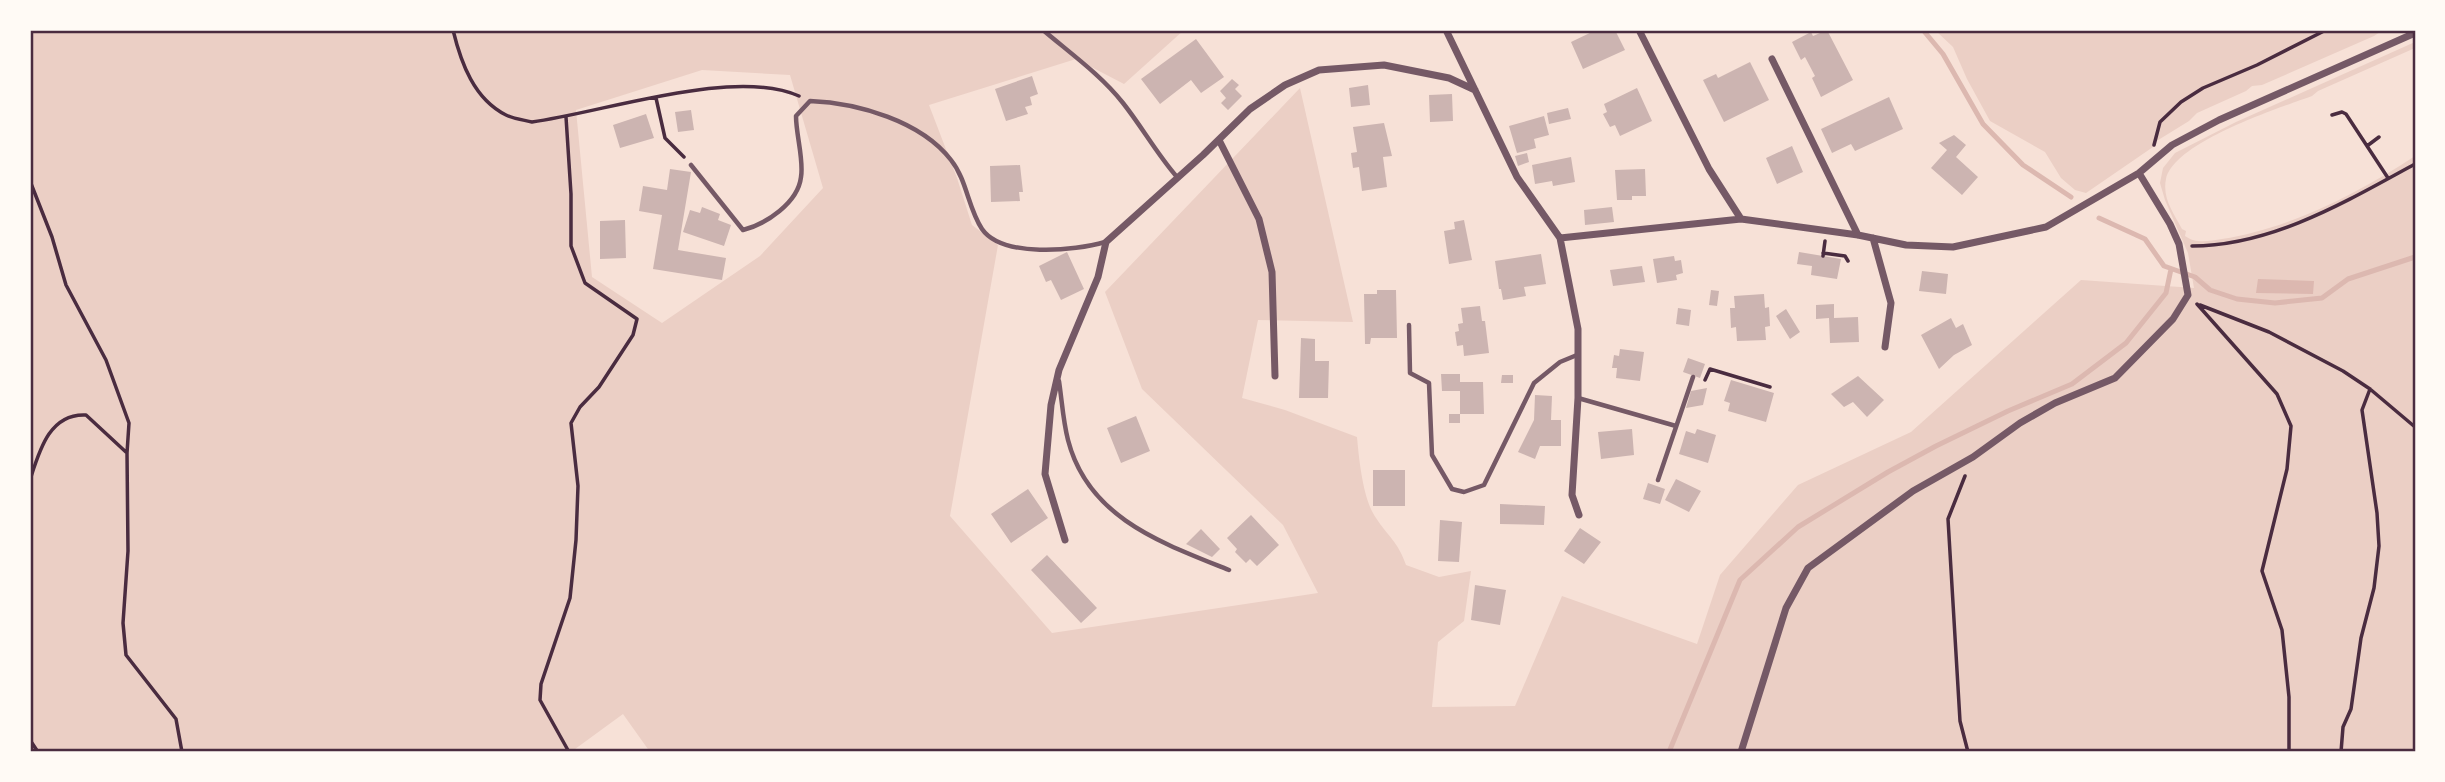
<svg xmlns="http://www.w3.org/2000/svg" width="2445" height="782" viewBox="0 0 2445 782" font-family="Ubuntu,sans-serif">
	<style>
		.green { fill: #ebcfc5; fill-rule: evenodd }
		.water { fill: #dcb8b0 }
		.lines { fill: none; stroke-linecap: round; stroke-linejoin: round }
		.stream { stroke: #dcb8b0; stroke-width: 5 }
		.building { fill: #ccb4b1 }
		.path { stroke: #4a2c40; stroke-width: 3.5 }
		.service { stroke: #755966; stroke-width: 4.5 }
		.minor { stroke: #755966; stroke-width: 7 }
		.neatline { fill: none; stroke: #4a2c40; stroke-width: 2.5 }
	</style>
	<rect width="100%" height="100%" fill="#f7e1d7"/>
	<path class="green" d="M 30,30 L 1184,30 L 1124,84 L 1076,59 L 929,105 L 957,178 L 972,225 L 998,245 L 950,516 L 1052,633 L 1318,593 L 1283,525 L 1142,389 L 1105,292 L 1300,88 L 1353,322 L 1258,320 L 1242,398 L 1285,410 L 1357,437 C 1359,459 1363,500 1376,518 C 1389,538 1397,540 1406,565 L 1439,577 L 1471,571 L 1464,621 L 1438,642 L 1432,707 L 1515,706 L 1562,596 L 1697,644 L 1720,575 L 1798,485 L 1911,432 L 2081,280 L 2194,288 L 2188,253 L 2165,200 L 2160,183 L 2163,168 L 2175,153 L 2236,122 L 2415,42 L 2415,48 L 2318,91 L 2312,96 C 2279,108 2174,142 2166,179 C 2162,199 2174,213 2182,229 L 2186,231 L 2185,236 C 2196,244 2209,241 2222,239 C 2289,229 2359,193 2415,156 L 2415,752 L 650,752 L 623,714 L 571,752 L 30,752 ZM 702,70 L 790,75 L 823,188 L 760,256 L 662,323 L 592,277 L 576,110 Z
		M 1935,30 L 2383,30 L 2374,36 L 2262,85 L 2252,86 L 2246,91 L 2197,113 L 2189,121 L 2155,142 L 2153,147 L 2086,193 L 2075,190 L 2061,178 L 2045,152 L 1990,121 L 1967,79 L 1953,47 Z"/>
	<path class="water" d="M 2258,279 L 2314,281 L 2313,294 L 2256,293 Z"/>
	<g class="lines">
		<path class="stream" d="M 1923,30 L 1943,54 L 1983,124 L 2023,165 L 2071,197
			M 2099,218 L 2145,239 L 2164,266 L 2195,277 L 2210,290 L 2237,299 L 2275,303 L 2322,298 L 2348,279 L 2415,257
			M 1669,752 L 1740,580 L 1798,527 L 1888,472 L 1936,446 L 2008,411 L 2072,384 L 2126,343 L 2166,293 L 2171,269"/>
	</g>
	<path class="building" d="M 1596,30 L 1615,30 L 1625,50 L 1583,69 L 1571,42 Z
		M 1827,30 L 1853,80 L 1821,97 L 1812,78 L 1815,76 L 1805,57 L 1801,60 L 1792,42 L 1811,32 L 1813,36 Z
		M 1196,39 L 1224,77 L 1201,93 L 1191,80 L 1160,104 L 1141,79 Z
		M 1750,62 L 1769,100 L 1724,122 L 1703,80 L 1716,74 L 1718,78 Z
		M 1032,76 L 1038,94 L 1030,97 L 1032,105 L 1025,107 L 1028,114 L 1006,121 L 995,89 Z
		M 1232,79 L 1239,85 L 1235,89 L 1242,96 L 1228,110 L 1221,103 L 1226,98 L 1220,91 Z
		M 1368,85 L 1370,105 L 1351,107 L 1349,88 Z
		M 1637,88 L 1652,121 L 1620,136 L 1615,125 L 1610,127 L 1603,114 L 1607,112 L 1604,104 Z
		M 1452,94 L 1453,121 L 1430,122 L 1429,95 Z
		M 1889,97 L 1903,129 L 1855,151 L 1851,144 L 1832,153 L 1821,129 Z
		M 1568,108 L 1571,119 L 1549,124 L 1547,113 Z
		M 691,110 L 694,130 L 678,132 L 675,112 Z
		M 646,114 L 654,138 L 620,148 L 613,125 Z
		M 1544,116 L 1549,135 L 1534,139 L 1536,148 L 1517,153 L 1509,126 Z
		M 1384,123 L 1392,156 L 1383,157 L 1387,187 L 1362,191 L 1359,167 L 1353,168 L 1351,153 L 1357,152 L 1353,127 Z
		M 1954,135 L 1966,145 L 1956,157 L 1978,177 L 1962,195 L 1931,168 L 1947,150 L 1939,143 Z
		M 1792,146 L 1803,172 L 1777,184 L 1766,158 Z
		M 1527,153 L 1529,162 L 1518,166 L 1515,156 Z
		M 1571,157 L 1575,182 L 1553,186 L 1552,181 L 1535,184 L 1532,165 Z
		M 1020,165 L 1023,192 L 1019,192 L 1020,201 L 991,202 L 990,166 Z
		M 670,169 L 691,172 L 678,250 L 726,258 L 722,280 L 653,269 L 662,215 L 639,211 L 643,186 L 667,190 Z
		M 1645,169 L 1646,196 L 1632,196 L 1632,200 L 1617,200 L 1615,170 Z
		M 702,207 L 720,214 L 718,220 L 731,225 L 724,246 L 683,232 L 690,210 L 700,213 Z
		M 1612,207 L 1614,222 L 1585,225 L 1584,210 Z
		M 625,220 L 626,258 L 600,259 L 600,221 Z
		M 1464,220 L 1472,260 L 1449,264 L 1444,231 L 1455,229 L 1454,222 Z
		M 1067,252 L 1084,289 L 1061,300 L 1051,280 L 1046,282 L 1039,266 Z
		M 1799,252 L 1841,259 L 1837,279 L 1811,275 L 1812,266 L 1797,264 Z
		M 1541,254 L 1546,284 L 1524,287 L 1526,296 L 1503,300 L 1501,289 L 1499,289 L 1495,261 Z
		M 1674,256 L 1675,261 L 1681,260 L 1683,273 L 1676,275 L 1677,280 L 1657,283 L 1653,259 Z
		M 1642,266 L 1645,282 L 1613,286 L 1610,270 Z
		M 1922,271 L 1948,274 L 1946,294 L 1919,291 Z
		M 1377,290 L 1396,290 L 1397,338 L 1371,338 L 1370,344 L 1365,344 L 1364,294 L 1377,294 Z
		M 1711,290 L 1719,291 L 1717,306 L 1709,305 Z
		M 1764,294 L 1765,308 L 1769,307 L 1770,326 L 1765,327 L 1766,340 L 1737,341 L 1736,327 L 1731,328 L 1730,308 L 1735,308 L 1734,296 Z
		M 1834,304 L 1834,318 L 1858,317 L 1859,342 L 1830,343 L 1829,318 L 1816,319 L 1816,305 Z
		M 1480,306 L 1482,321 L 1485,321 L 1489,353 L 1464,356 L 1463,345 L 1457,346 L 1455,332 L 1459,331 L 1458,324 L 1463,323 L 1461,308 Z
		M 1678,308 L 1691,310 L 1689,326 L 1676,324 Z
		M 1786,309 L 1800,332 L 1790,339 L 1776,316 Z
		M 1951,318 L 1956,328 L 1963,324 L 1972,345 L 1954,355 L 1939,369 L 1921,335 Z
		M 1301,338 L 1315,339 L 1315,361 L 1329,361 L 1328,398 L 1299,398 Z
		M 1620,349 L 1644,352 L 1640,381 L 1616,378 L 1617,368 L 1612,368 L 1614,355 L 1619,356 Z
		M 1688,358 L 1705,364 L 1700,378 L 1683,372 Z
		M 1441,374 L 1460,374 L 1460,382 L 1483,382 L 1484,414 L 1460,414 L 1460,391 L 1442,391 Z
		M 1502,375 L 1513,375 L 1513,383 L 1501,383 Z
		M 1858,376 L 1884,400 L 1867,417 L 1853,402 L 1844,407 L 1831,394 Z
		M 1731,380 L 1774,393 L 1766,422 L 1728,411 L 1730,403 L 1724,401 Z
		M 1707,388 L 1703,405 L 1686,408 L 1691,391 Z
		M 1535,395 L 1552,396 L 1551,420 L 1561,420 L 1561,446 L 1540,446 L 1535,459 L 1518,452 L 1534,420 Z
		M 1449,414 L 1460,414 L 1460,423 L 1449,423 Z
		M 1136,416 L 1150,451 L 1121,463 L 1107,428 Z
		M 1632,429 L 1634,455 L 1601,459 L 1598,432 Z
		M 1697,429 L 1716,435 L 1708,463 L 1679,454 L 1686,431 L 1695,434 Z
		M 1373,470 L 1405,470 L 1405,506 L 1373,506 Z
		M 1676,479 L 1701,491 L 1689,512 L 1665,500 Z
		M 1648,483 L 1665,489 L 1660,504 L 1643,499 Z
		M 1028,489 L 1048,518 L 1011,543 L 991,514 Z
		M 1500,504 L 1545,506 L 1544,525 L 1500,524 Z
		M 1251,515 L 1279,545 L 1257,566 L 1250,559 L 1246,563 L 1235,552 L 1237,549 L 1227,538 Z
		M 1440,520 L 1462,522 L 1459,562 L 1438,561 Z
		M 1580,528 L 1601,542 L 1584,564 L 1564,551 Z
		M 1201,529 L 1220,549 L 1212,557 L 1186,544 Z
		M 1047,555 L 1097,608 L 1081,623 L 1031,570 Z
		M 1475,585 L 1506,590 L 1500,625 L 1471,620 Z"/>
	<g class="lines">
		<path class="path" d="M 453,30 C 461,63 474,99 506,115 C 514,119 524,120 532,122 C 605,112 734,67 799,96
			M 656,98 L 665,138 L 684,157
			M 2332,115 L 2342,112 L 2346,114 L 2388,178
			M 566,117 L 571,194 L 571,246 L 585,283 L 637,319 L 633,335 L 599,387 L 580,407 L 571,423 L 578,486 L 576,540 L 570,598 L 541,684 L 540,700 L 569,752
			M 2154,145 L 2160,122 L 2181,102 L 2203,88 L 2257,65 L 2326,30
			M 2367,146 L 2379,137
			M 30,181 L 52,237 L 66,285 L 106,360 L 129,423 L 127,453 L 128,551 L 123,623 L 126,655 L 176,719 L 182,752
			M 2192,246 C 2272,246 2347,201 2415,164
			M 1823,253 L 1845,256 L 1848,261
			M 1823,256 L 1825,241
			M 2197,304 L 2277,394 L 2291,426 L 2287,469 L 2262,571 L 2282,630 L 2289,697 L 2289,752
			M 2200,305 L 2269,332 L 2343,371 L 2370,389 L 2415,427
			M 1705,380 L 1710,369 L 1770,387
			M 1965,476 L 1948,519 L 1960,721 L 1968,752
			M 30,480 C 39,452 49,413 86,415 L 127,453
			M 30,740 L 38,752
			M 2341,752 L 2343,727 L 2351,709 L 2361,638 L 2374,588 L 2379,546 L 2377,513 L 2362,410 L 2370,389"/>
		<path class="service" d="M 1043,30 C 1070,53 1101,75 1123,103 C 1142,127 1157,154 1177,177
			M 691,165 L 743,230 C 766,224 798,203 801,177 C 804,160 796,135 796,116 L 810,101 C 858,103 921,121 951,160 C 967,180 968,208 982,229 C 1002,258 1075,251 1105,242
			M 1409,325 L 1410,373 L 1429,383 L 1432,455 L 1452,489 L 1464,492 L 1484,485 L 1534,383 L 1560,362 L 1577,355
			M 1059,381 C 1062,401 1063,421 1068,440 C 1088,518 1162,543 1229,570
			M 1578,398 L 1676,426
			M 1658,480 L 1693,377"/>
		<path class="minor" d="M 1446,30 L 1517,177 L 1560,238 L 1741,219 L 1858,235 L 1906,245 L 1953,247 L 2046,227 L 2139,173 L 2172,145 L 2219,120 L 2415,33
			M 1639,30 L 1709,169 L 1741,219
			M 1772,59 L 1858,235
			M 1219,140 L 1259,219 L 1272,272 L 1275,376
			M 1560,238 L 1578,329 L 1578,398 L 1572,495 L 1579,515
			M 1873,238 L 1891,303 L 1885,347
			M 1065,540 L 1045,474 L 1051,405 L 1059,370 L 1098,277 L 1106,242 L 1203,155 L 1250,109 L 1285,85 L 1319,70 L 1384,65 L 1449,78 L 1475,90
			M 1741,752 L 1786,608 L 1808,568 L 1913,491 L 1973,457 L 2020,423 L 2055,403 L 2115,378 L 2173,319 L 2188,295 L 2179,244 L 2170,224 L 2139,173"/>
	</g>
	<rect width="2445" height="782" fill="none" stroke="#fffaf5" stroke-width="63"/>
	<rect x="32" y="32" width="2382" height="718" class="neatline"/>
</svg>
